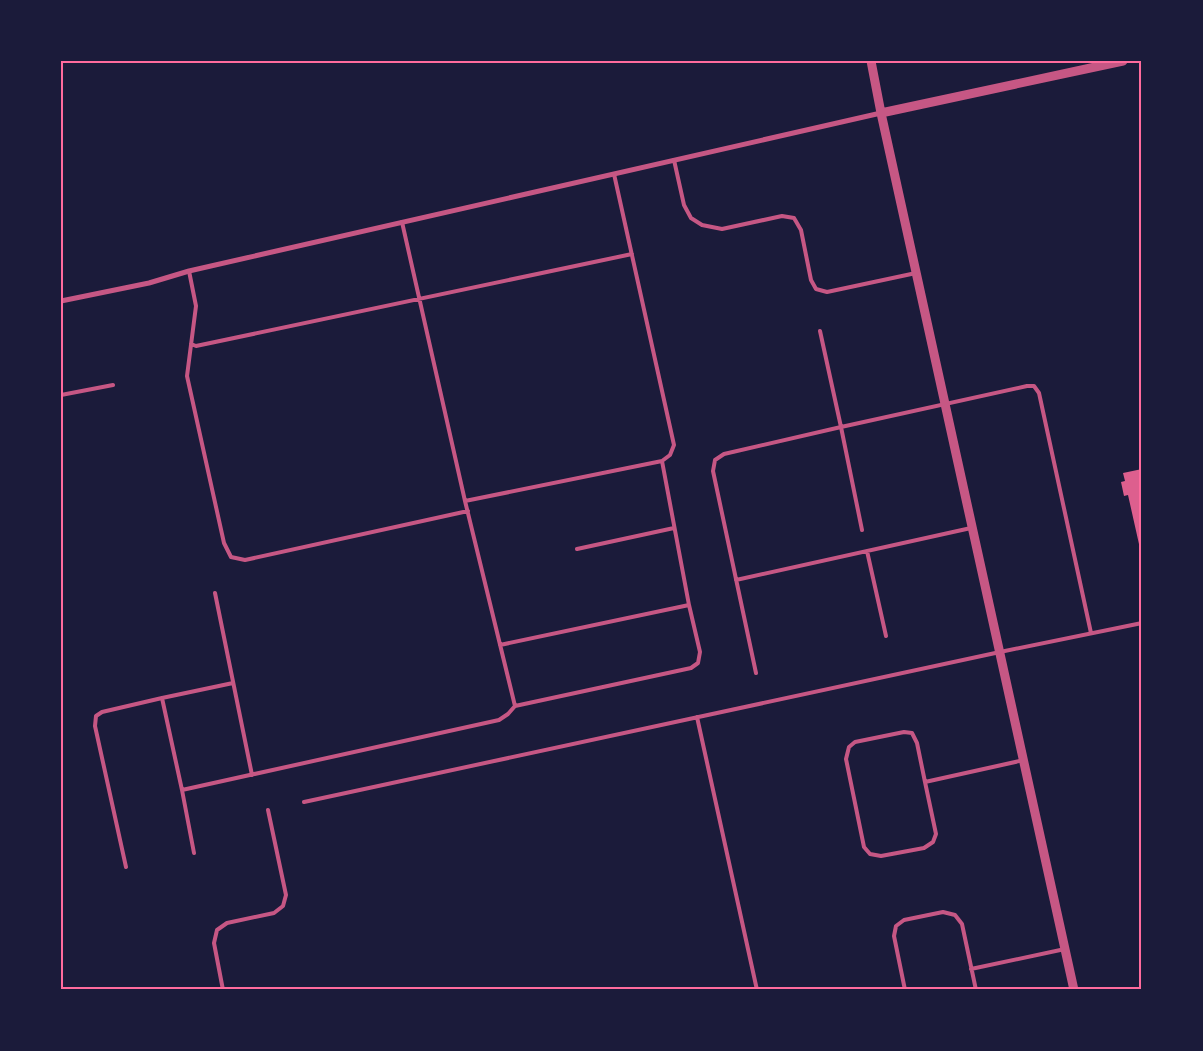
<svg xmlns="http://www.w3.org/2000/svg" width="1203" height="1051" viewBox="0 0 1203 1051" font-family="'Fira Sans Condensed',sans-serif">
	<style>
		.building { fill: #dd5f8e }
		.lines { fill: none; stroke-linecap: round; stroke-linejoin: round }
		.service { stroke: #c65784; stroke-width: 4 }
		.minor { stroke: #c65784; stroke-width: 5 }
		.tertiary { stroke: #c65784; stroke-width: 9 }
		.neatline { fill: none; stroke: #ff6b9d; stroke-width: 2 }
	</style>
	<rect width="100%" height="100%" fill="#1b1b3a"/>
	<path class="building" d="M 1142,469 L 1142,553 L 1141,553 L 1128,495 L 1124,496 L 1121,482 L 1125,481 L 1123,473 Z"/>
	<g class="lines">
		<path class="service" d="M 674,160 L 684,205 L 691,218 L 702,225 L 722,229 L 782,216 L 794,218 L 801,230 L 811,280 L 816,289 L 827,292 L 916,273
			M 402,222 L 465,501 L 515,706 L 691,668 L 698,663 L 700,652 L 689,605 L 662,461
			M 189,271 L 196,306 L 187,376 L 224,543 L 231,557 L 245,560 L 468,511
			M 820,331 L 841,427 L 1027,386 L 1034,386 L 1039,393 L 1091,633
			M 191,344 L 196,346 L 632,254
			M 61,395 L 113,385
			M 465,501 L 662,461 L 670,455 L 674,445 L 614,174
			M 577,549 L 674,528
			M 867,551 L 886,636
			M 736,580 L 971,528
			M 215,593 L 252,775
			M 500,645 L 689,605
			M 756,673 L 713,471 L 715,460 L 724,454 L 841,427 L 862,530
			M 162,698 L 233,683
			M 697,717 L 757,990
			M 925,782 L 936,834 L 933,842 L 924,848 L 881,856 L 870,854 L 864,847 L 846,759 L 849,747 L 855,742 L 904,732 L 912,733 L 917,743 L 925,782 L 1024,760
			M 304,802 L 1000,652 L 1142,623
			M 194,853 L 182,790 L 499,720 L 508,714 L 515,706
			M 126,867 L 95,726 L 96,716 L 102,712 L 162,698 L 182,790
			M 971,969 L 1065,949
			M 223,990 L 214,943 L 217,930 L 227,923 L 274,913 L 283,906 L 286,895 L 268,810
			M 905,990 L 894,936 L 896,926 L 904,920 L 943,912 L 955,915 L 962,924 L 976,990"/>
		<path class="minor" d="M 61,301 L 149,283 L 189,271 L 881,113"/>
		<path class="tertiary" d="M 871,61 L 881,113 L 1074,990
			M 881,113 L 1123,61"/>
	</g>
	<rect width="1203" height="1051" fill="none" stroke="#1b1b3a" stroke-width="125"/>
	<rect x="62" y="62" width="1078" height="926" class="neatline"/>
</svg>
